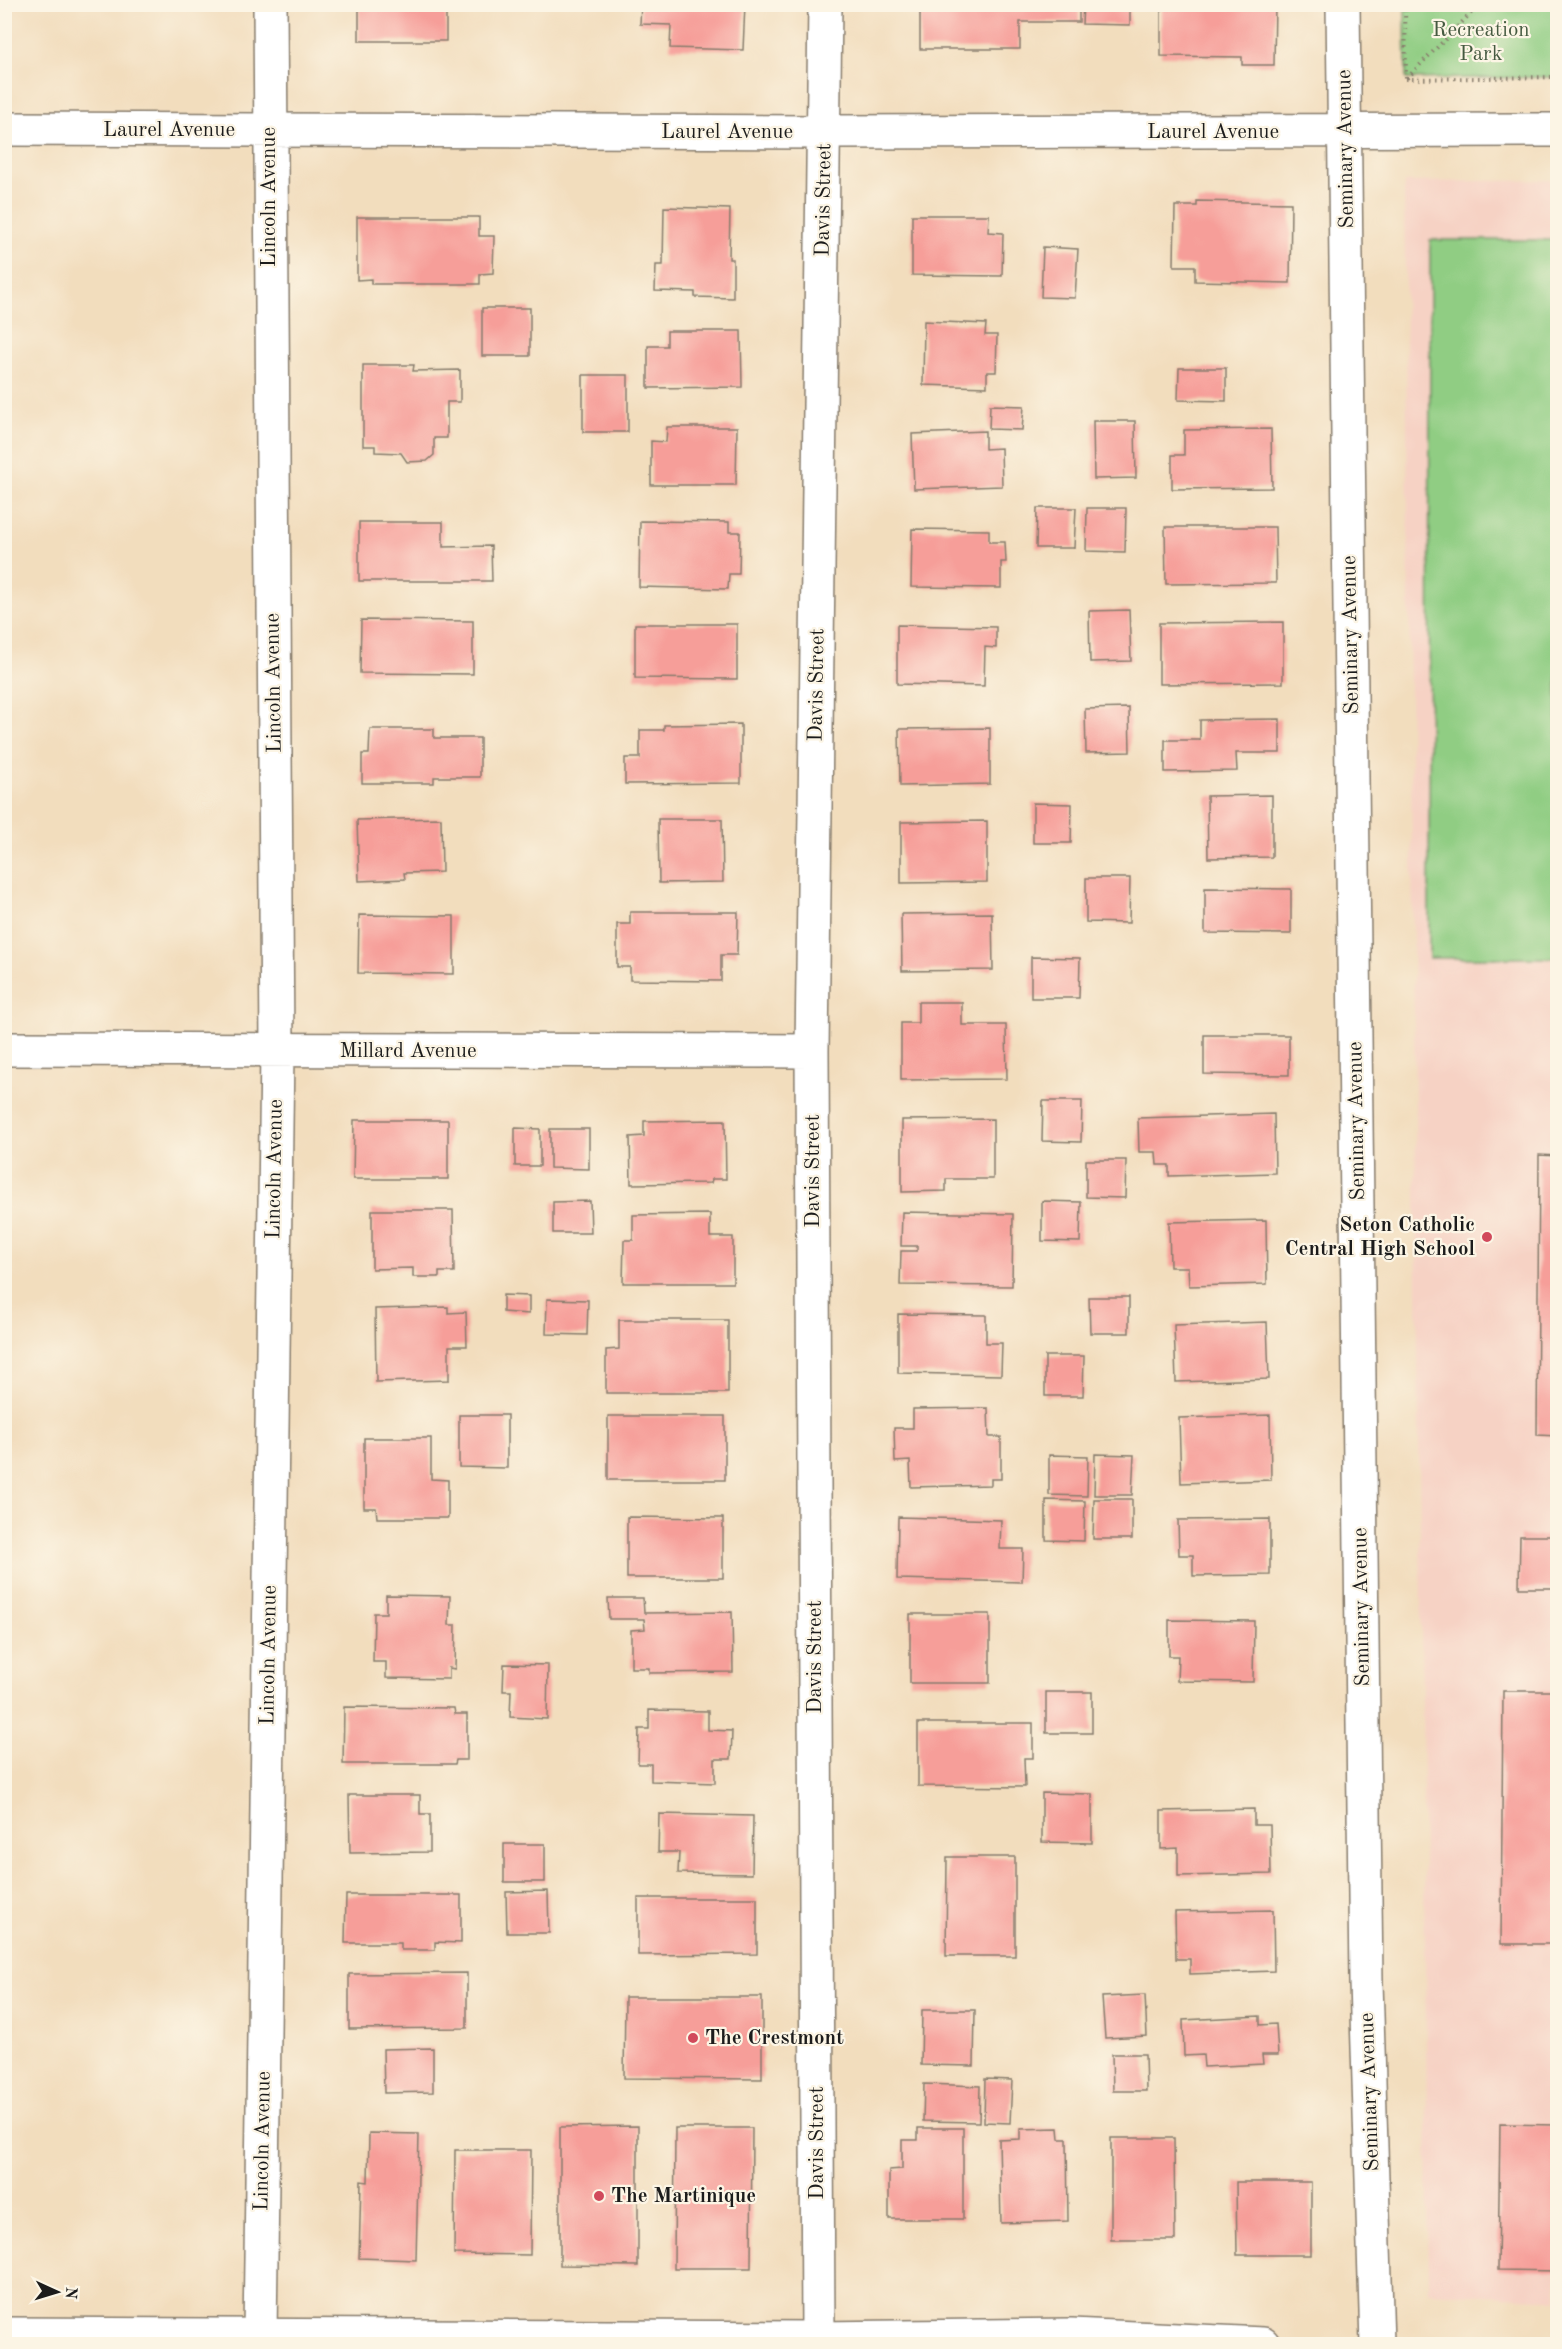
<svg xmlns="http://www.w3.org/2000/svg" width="1562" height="2349" viewBox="0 0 1562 2349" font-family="'Old Standard TT',serif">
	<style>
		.built { fill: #f6d2c4 }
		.green { fill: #90cd83; stroke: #567450; stroke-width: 1.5 }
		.building { fill: #f69e99 }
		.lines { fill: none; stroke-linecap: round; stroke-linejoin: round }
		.street-casing { stroke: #877c6c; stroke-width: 36 }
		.secondary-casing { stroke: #877c6c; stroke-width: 36 }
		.path { stroke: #877c6c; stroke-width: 4; stroke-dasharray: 1.5 4.5; stroke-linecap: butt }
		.street { stroke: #fff; stroke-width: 33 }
		.secondary { stroke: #fff; stroke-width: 33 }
		.poi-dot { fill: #d1495b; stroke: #fcf5e5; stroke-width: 2 }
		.labels { text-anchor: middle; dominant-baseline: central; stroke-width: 4.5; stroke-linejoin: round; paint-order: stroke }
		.park-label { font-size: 21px; fill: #455a40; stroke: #fcf5e5 }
		.street-label { font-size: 21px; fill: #1c1c1c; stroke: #fcf5e5 }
		.poi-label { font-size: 21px; font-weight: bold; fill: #1c1c1c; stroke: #fcf5e5; text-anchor: start }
	</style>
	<rect width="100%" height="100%" fill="#fcf5e5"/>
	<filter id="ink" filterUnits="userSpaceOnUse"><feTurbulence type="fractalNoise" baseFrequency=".0167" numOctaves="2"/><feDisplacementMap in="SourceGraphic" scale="12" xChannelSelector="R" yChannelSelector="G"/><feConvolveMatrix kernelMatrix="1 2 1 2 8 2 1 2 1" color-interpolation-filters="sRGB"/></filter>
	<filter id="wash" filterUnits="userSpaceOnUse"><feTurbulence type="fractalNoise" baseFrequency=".008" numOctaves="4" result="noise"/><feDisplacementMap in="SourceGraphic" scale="24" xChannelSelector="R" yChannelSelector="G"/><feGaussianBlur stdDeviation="1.35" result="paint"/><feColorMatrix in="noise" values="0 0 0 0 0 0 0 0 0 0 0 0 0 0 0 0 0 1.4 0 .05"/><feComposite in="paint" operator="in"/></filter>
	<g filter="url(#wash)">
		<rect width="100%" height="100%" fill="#f2ddbd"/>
		<path class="built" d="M 1557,180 L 1557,2299 L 1429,2292 L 1404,182 Z"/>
		<path class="green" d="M 1405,5 L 1557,5 L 1557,77 L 1406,79 Z
			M 1430,240 L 1557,240 L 1557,958 L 1429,958 Z"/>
		<g id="blocks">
			<path class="building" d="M 359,4 L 446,4 L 446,41 L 359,41 Z
				M 641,4 L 745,4 L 743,50 L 670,48 L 671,25 L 640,24 Z
				M 920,4 L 1079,4 L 1079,22 L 1020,22 L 1020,49 L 920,49 Z
				M 1083,4 L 1130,4 L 1130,25 L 1082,24 Z
				M 1161,4 L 1275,4 L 1274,65 L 1242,65 L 1242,57 L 1161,56 Z
				M 1197,201 L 1291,203 L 1290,283 L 1195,281 L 1195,266 L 1174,266 L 1175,206 L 1197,206 Z
				M 664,207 L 730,209 L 729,259 L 733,259 L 733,298 L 695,297 L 695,292 L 655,291 L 656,265 L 663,265 Z
				M 912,215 L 989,215 L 988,232 L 1003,233 L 1002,276 L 912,275 Z
				M 357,217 L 479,217 L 479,236 L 494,236 L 493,273 L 480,274 L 480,284 L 371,284 L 371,279 L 357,280 Z
				M 1043,247 L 1078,249 L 1075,298 L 1041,297 Z
				M 482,308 L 530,308 L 530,356 L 482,356 Z
				M 924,321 L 986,324 L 985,335 L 997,335 L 996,372 L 987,372 L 987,387 L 923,385 Z
				M 667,331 L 741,331 L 742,387 L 648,388 L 648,346 L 667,346 Z
				M 363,365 L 414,365 L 413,371 L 460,370 L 460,402 L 447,402 L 447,438 L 434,438 L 434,455 L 427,461 L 407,462 L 401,453 L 375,452 L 375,446 L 363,446 Z
				M 1179,368 L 1226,368 L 1226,401 L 1178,400 Z
				M 583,375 L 628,375 L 628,432 L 583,432 Z
				M 990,405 L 1024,406 L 1022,430 L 989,429 Z
				M 1093,421 L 1135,421 L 1136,478 L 1094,479 Z
				M 667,427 L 737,427 L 736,485 L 651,485 L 651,441 L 666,442 Z
				M 1271,429 L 1272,488 L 1172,489 L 1172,455 L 1184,455 L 1184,430 Z
				M 985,431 L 985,449 L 1001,448 L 1002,486 L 914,489 L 912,434 Z
				M 1037,508 L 1076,508 L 1074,548 L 1036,548 Z
				M 1087,508 L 1126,508 L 1125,552 L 1086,551 Z
				M 640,521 L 729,522 L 729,532 L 740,532 L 739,574 L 729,574 L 728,589 L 639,587 Z
				M 359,522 L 443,522 L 443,547 L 491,546 L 492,581 L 359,581 Z
				M 1165,527 L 1275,527 L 1276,583 L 1166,584 Z
				M 912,529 L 989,530 L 989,542 L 1005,542 L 1006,562 L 1001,562 L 1001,588 L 911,587 Z
				M 1129,610 L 1131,661 L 1090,662 L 1089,611 Z
				M 361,620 L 473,621 L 473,674 L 360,673 Z
				M 1283,622 L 1283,683 L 1159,684 L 1159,623 Z
				M 635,624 L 737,624 L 737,679 L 635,678 Z
				M 897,625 L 996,627 L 996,648 L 985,647 L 984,686 L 897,684 Z
				M 1129,708 L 1130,752 L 1086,753 L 1085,709 Z
				M 1280,719 L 1280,753 L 1236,753 L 1237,771 L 1165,772 L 1165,740 L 1200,740 L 1200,720 Z
				M 741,724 L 741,783 L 625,784 L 625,758 L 640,758 L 640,730 L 664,730 L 664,725 Z
				M 990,728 L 990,784 L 900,786 L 899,729 Z
				M 370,729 L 434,729 L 434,738 L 480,738 L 480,777 L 434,777 L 434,783 L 362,783 L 362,754 L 369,754 Z
				M 1272,795 L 1272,857 L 1208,858 L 1207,796 Z
				M 1033,803 L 1072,804 L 1071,843 L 1033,843 Z
				M 441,818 L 442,872 L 404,873 L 405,879 L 359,881 L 357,820 Z
				M 658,819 L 722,819 L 723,882 L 659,883 Z
				M 987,821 L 987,882 L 901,883 L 901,822 Z
				M 1086,878 L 1130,878 L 1129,923 L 1086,922 Z
				M 1205,888 L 1291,889 L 1291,934 L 1205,933 Z
				M 630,912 L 738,912 L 737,955 L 721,955 L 721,981 L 630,980 L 630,967 L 617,967 L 617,924 L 630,924 Z
				M 992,913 L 993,970 L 902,971 L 901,914 Z
				M 359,915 L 454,916 L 454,974 L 358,973 Z
				M 1031,957 L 1080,958 L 1079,998 L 1031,998 Z
				M 918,1002 L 962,1002 L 962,1025 L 1006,1025 L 1007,1079 L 901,1080 L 901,1023 L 918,1023 Z
				M 1204,1035 L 1289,1035 L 1289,1075 L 1204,1074 Z
				M 1043,1101 L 1082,1101 L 1081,1142 L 1042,1141 Z
				M 1274,1114 L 1275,1173 L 1169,1176 L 1169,1165 L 1157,1165 L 1156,1152 L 1139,1152 L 1138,1118 Z
				M 993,1119 L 993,1179 L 946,1179 L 946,1191 L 902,1192 L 902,1120 Z
				M 354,1120 L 448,1120 L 448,1179 L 353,1179 Z
				M 725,1120 L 726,1179 L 712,1179 L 711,1183 L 631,1184 L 630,1137 L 644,1136 L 644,1121 Z
				M 515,1128 L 540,1129 L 540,1166 L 515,1166 Z
				M 550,1129 L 589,1129 L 589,1169 L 550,1168 Z
				M 1539,1155 L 1558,1156 L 1558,1436 L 1537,1435 Z
				M 1086,1160 L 1126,1160 L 1125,1198 L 1086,1197 Z
				M 590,1201 L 591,1233 L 553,1233 L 553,1202 Z
				M 1042,1201 L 1081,1202 L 1080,1242 L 1042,1241 Z
				M 372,1210 L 453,1210 L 454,1272 L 439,1272 L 439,1277 L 413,1277 L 413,1268 L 372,1269 Z
				M 902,1212 L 1013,1214 L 1012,1286 L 900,1285 L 901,1251 L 917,1251 L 917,1246 L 901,1246 Z
				M 710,1214 L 710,1237 L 733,1237 L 733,1283 L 623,1283 L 624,1240 L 633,1240 L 633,1215 Z
				M 1266,1220 L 1267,1284 L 1189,1286 L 1188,1267 L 1170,1267 L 1169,1222 Z
				M 503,1295 L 529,1296 L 529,1314 L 503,1312 Z
				M 1089,1297 L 1129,1297 L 1129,1333 L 1090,1333 Z
				M 547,1299 L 588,1300 L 587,1335 L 546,1334 Z
				M 448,1307 L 448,1313 L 466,1312 L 467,1346 L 449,1346 L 449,1380 L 376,1382 L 375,1309 Z
				M 898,1314 L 986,1315 L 986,1343 L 1002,1343 L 1001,1375 L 898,1373 Z
				M 619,1320 L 728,1320 L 728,1393 L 606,1393 L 606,1350 L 619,1349 Z
				M 1267,1322 L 1269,1379 L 1176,1382 L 1174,1325 Z
				M 1045,1356 L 1084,1356 L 1083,1396 L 1045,1396 Z
				M 988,1408 L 989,1437 L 1001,1437 L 1001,1479 L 991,1479 L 991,1485 L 911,1487 L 910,1461 L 895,1462 L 894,1428 L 913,1428 L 913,1409 Z
				M 459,1415 L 507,1415 L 507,1468 L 459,1467 Z
				M 1270,1415 L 1271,1480 L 1181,1483 L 1179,1418 Z
				M 608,1416 L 725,1416 L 725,1480 L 608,1480 Z
				M 364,1438 L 431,1438 L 431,1479 L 448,1480 L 448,1518 L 377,1518 L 376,1508 L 364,1508 Z
				M 1095,1454 L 1134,1455 L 1132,1495 L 1094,1495 Z
				M 1049,1455 L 1088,1456 L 1087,1496 L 1049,1495 Z
				M 1094,1499 L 1132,1499 L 1132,1539 L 1093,1539 Z
				M 1046,1500 L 1085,1501 L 1084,1541 L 1046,1540 Z
				M 627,1517 L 723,1518 L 723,1578 L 627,1578 Z
				M 898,1517 L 1001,1520 L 1000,1549 L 1023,1549 L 1022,1582 L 897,1579 Z
				M 1270,1519 L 1270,1575 L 1193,1576 L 1193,1555 L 1179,1555 L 1178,1520 Z
				M 1520,1536 L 1558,1536 L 1558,1588 L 1519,1588 Z
				M 386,1595 L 450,1596 L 449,1625 L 456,1625 L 455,1669 L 449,1668 L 449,1679 L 386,1678 L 386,1662 L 373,1662 L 374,1613 L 386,1613 Z
				M 608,1598 L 643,1598 L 644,1613 L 732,1612 L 733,1672 L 649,1673 L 649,1668 L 631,1668 L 631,1630 L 645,1629 L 644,1619 L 609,1619 Z
				M 910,1614 L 990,1614 L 990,1683 L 910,1683 Z
				M 1169,1620 L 1254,1621 L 1253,1682 L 1177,1681 L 1178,1656 L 1169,1656 Z
				M 504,1664 L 548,1665 L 547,1719 L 510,1717 L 511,1691 L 503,1691 Z
				M 1503,1691 L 1558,1691 L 1558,1944 L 1501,1944 Z
				M 1046,1692 L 1092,1692 L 1092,1733 L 1046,1733 Z
				M 344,1707 L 454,1708 L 455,1714 L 467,1714 L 467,1760 L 456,1760 L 455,1764 L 343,1764 Z
				M 649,1710 L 708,1711 L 708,1730 L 732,1731 L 731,1759 L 715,1759 L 715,1783 L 651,1781 L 651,1764 L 638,1764 L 639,1729 L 649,1729 Z
				M 918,1723 L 1033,1723 L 1033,1758 L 1024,1758 L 1025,1787 L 918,1786 Z
				M 1042,1793 L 1092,1794 L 1092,1843 L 1042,1842 Z
				M 349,1795 L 420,1795 L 420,1814 L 430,1814 L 430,1852 L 350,1853 Z
				M 1254,1809 L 1254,1825 L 1270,1825 L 1271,1874 L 1178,1876 L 1178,1848 L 1161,1849 L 1161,1811 Z
				M 659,1814 L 753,1816 L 752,1874 L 678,1873 L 679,1852 L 658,1852 Z
				M 504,1844 L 545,1844 L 545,1882 L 504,1882 Z
				M 947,1857 L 1015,1857 L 1015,1956 L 946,1956 Z
				M 548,1891 L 549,1933 L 507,1933 L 506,1892 Z
				M 346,1895 L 461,1895 L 461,1943 L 435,1942 L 435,1950 L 401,1950 L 401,1943 L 345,1943 Z
				M 638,1898 L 757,1898 L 757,1954 L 638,1955 Z
				M 1273,1910 L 1274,1971 L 1190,1974 L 1190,1959 L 1176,1959 L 1175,1912 Z
				M 467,1973 L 467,2028 L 349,2029 L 349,1974 Z
				M 1145,1995 L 1147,2036 L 1105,2038 L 1102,1997 Z
				M 625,1997 L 762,1997 L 762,2079 L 624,2078 Z
				M 922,2010 L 975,2010 L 974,2066 L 921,2065 Z
				M 1260,2016 L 1260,2025 L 1276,2024 L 1278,2055 L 1262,2055 L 1263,2064 L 1204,2067 L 1203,2055 L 1184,2056 L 1183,2020 Z
				M 433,2048 L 433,2092 L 384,2093 L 383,2049 Z
				M 1112,2054 L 1145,2054 L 1146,2091 L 1113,2091 Z
				M 1555,2072 L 1558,2271 L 1498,2270 L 1500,2124 L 1554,2125 Z
				M 985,2079 L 1012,2080 L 1010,2123 L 984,2122 Z
				M 924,2084 L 980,2086 L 979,2122 L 923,2121 Z
				M 638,2126 L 638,2266 L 560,2265 L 560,2127 Z
				M 675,2128 L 752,2128 L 751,2268 L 674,2268 Z
				M 918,2128 L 963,2128 L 963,2219 L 889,2219 L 889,2170 L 902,2169 L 902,2140 L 918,2140 Z
				M 1058,2128 L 1059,2139 L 1067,2139 L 1068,2221 L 1001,2223 L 999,2140 L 1020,2139 L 1020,2129 Z
				M 369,2133 L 419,2134 L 416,2260 L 359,2258 L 361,2181 L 368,2182 Z
				M 1111,2138 L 1174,2138 L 1175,2240 L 1111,2240 Z
				M 455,2150 L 531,2150 L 530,2255 L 454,2254 Z
				M 1236,2182 L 1311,2182 L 1311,2255 L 1237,2255 Z"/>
		</g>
	</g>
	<g filter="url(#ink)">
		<use href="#blocks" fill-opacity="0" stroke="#877c6c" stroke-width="1.5"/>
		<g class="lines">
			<g class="street-casing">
				<path id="street" d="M 1343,4 L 1366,1982 L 1377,2344
					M 4,129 L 825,132 L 1558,130
					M 4,1049 L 812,1051
					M 260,2334 L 277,1051 L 270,4
					M 818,2338 L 812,1051 L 825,4"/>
			</g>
			<g class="secondary-casing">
				<path id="secondary" d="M 4,2334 L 818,2338 L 1071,2335 L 1263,2344"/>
			</g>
			<path class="path" d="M 1405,4 L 1406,78
				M 1407,78 L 1480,4
				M 1406,79 L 1558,77"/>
			<use href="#street" class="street"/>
			<use href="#secondary" class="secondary"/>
		</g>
	</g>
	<g class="poi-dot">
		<circle cx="1487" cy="1237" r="6"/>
		<circle cx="693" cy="2038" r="6"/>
		<circle cx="599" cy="2196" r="6"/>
	</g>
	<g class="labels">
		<g class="park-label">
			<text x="1481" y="30">Recreation<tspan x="1481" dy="24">Park</tspan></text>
		</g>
		<g class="street-label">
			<text x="169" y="130">Laurel Avenue</text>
			<text x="727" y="132">Laurel Avenue</text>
			<text x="1213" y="132">Laurel Avenue</text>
			<text transform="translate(1346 149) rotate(-91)">Seminary Avenue</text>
			<text transform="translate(269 197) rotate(-90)">Lincoln Avenue</text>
			<text transform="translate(824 200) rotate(-89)">Davis Street</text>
			<text transform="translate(1351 635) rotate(-91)">Seminary Avenue</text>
			<text transform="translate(274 683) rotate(-91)">Lincoln Avenue</text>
			<text transform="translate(817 685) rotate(-89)">Davis Street</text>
			<text x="408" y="1051">Millard Avenue</text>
			<text transform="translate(1357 1121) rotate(-91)">Seminary Avenue</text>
			<text transform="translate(275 1169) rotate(-89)">Lincoln Avenue</text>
			<text transform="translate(813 1171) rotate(-90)">Davis Street</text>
			<text transform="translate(1362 1607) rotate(-91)">Seminary Avenue</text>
			<text transform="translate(269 1655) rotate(-89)">Lincoln Avenue</text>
			<text transform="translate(815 1657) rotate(-90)">Davis Street</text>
			<text transform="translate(1370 2092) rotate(-92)">Seminary Avenue</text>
			<text transform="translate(263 2141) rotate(-89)">Lincoln Avenue</text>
			<text transform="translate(817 2143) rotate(-90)">Davis Street</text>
		</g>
		<g class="poi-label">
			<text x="1475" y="1225" text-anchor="end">Seton Catholic<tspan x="1475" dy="24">Central High School</tspan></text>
			<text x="705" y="2038">The Crestmont</text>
			<text x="611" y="2196">The Martinique</text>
		</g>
	</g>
	<rect width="1562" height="2349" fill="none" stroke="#fcf5e5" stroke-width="24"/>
	<g transform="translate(57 2292) rotate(94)" stroke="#fcf5e5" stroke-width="4.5" paint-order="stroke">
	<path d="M0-4.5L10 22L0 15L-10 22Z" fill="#1c1c1c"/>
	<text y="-9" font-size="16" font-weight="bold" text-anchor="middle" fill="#1c1c1c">N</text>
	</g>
</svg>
